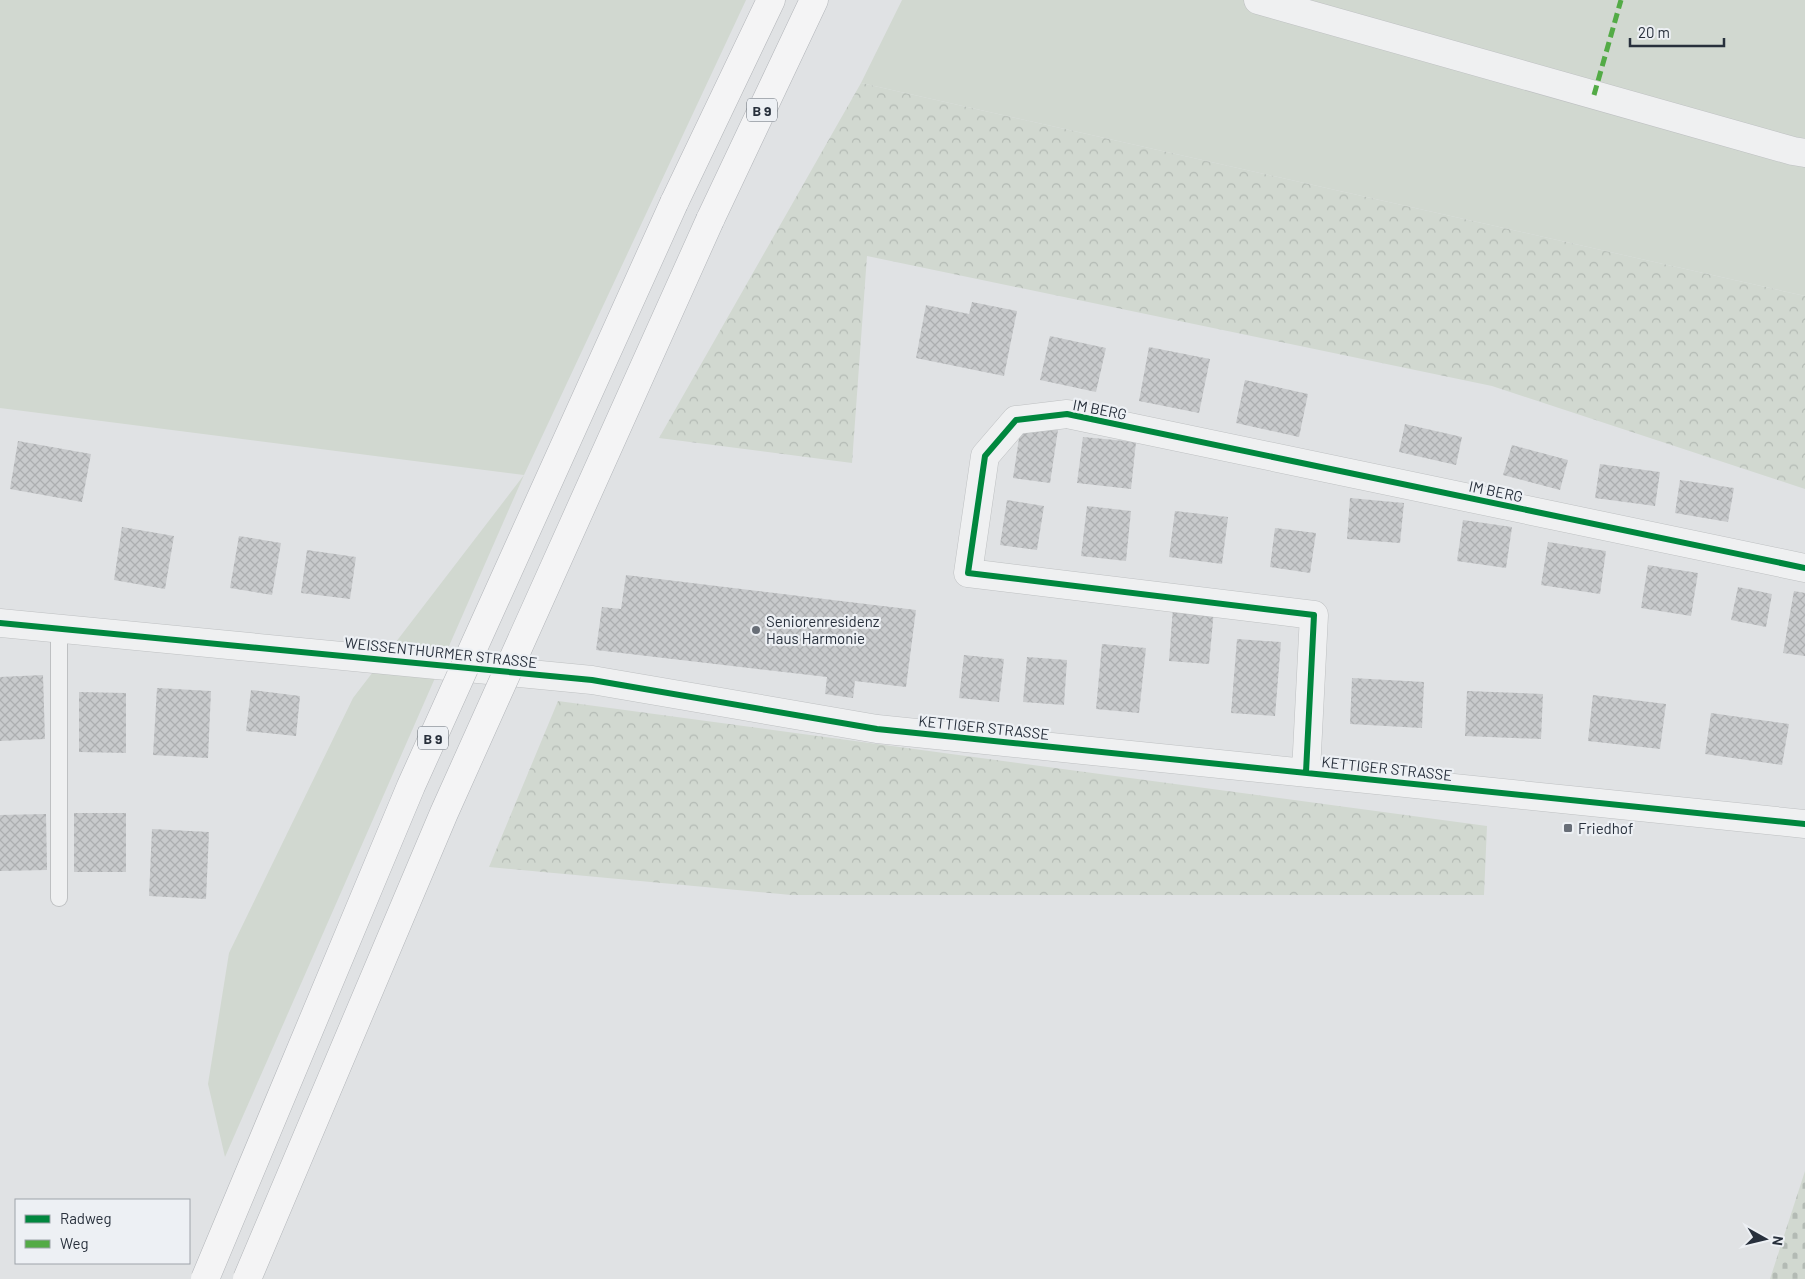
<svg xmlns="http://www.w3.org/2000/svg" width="1805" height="1279" viewBox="0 0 1805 1279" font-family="Barlow,sans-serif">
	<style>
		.green { fill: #d1d8d0 }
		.forest { fill: url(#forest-crowns) }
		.cemetery { fill: url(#cemetery-stones) }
		.building { fill: url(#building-cross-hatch) }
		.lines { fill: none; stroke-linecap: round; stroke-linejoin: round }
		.lane-casing { stroke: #bec0c2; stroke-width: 18 }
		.street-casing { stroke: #bec0c2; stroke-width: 29 }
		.highway-casing { stroke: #b2b5b9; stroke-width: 29 }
		.lane { stroke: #eff0f1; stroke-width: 16 }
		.street { stroke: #eff0f1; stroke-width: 28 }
		.highway { stroke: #f4f4f5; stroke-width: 28 }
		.highway-bridge-casing { stroke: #b2b5b9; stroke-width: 29; stroke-linecap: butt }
		.highway-bridge { stroke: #f4f4f5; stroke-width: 28 }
		.quiet { stroke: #53ab46; stroke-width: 5; stroke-dasharray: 10 5; stroke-linecap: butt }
		.cycleway-casing { stroke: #edf0f4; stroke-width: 9 }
		.cycleway { stroke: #00873e; stroke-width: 6 }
		.poi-dot { fill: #686e77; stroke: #edf0f4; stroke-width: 2 }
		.labels { text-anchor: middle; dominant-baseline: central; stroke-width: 4.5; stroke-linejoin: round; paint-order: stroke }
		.shield { fill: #edf0f4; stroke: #636a73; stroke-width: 1 }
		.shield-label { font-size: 14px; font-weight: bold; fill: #28303c }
		.street-label { font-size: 15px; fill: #28303c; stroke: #edf0f4 }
		.poi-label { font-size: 15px; fill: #28303c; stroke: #edf0f4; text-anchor: start }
	</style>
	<defs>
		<pattern id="forest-crowns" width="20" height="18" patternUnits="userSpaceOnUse" patternTransform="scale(1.25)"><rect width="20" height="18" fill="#d1d8d0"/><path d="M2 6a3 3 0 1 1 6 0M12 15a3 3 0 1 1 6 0" fill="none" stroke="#b3bab4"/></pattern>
		<pattern id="cemetery-stones" width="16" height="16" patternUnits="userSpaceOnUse" patternTransform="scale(1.25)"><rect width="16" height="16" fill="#d1d8d0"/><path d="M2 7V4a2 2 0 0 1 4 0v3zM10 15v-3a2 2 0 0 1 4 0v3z" fill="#b3bab4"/></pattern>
		<pattern id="building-cross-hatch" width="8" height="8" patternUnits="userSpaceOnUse" patternTransform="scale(1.25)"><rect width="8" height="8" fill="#c8cacc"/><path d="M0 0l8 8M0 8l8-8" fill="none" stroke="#acaeb0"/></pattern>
	</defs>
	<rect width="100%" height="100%" fill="#e0e2e4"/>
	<path class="green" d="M 0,0 L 746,0 L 524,475 L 225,1157 L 208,1084 L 229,953 L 353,698 L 524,475 L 0,408 Z
		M 902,0 L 1805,0 L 1805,296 L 861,83 Z"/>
	<path class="forest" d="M 861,83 L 1805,296 L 1805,489 L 1492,386 L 867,256 L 852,463 L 659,438 Z
		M 558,701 L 1487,826 L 1484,895 L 791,895 L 489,867 Z"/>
	<path class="cemetery" d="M 1805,1171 L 1805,1279 L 1770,1279 Z"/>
	<path class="building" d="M 972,302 L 1017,311 L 1004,376 L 916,358 L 926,305 L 969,314 Z
		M 1050,336 L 1106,348 L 1096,392 L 1040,380 Z
		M 1149,347 L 1210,359 L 1199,413 L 1139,401 Z
		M 1245,380 L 1308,394 L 1299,437 L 1236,423 Z
		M 1405,424 L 1462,437 L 1456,465 L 1399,452 Z
		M 1021,425 L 1058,430 L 1050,483 L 1013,478 Z
		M 1083,437 L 1136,442 L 1131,489 L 1077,483 Z
		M 18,441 L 91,454 L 82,502 L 10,489 Z
		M 1512,445 L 1568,460 L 1560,490 L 1503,475 Z
		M 1600,464 L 1660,472 L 1655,506 L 1595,498 Z
		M 1680,480 L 1734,488 L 1728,522 L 1675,513 Z
		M 1350,498 L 1404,503 L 1400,543 L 1347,539 Z
		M 1007,500 L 1044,506 L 1037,550 L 1000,545 Z
		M 1087,506 L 1131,511 L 1126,561 L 1081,556 Z
		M 1175,511 L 1228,517 L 1222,564 L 1169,557 Z
		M 1463,520 L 1512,527 L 1506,568 L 1457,561 Z
		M 122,527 L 174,536 L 165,589 L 114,580 Z
		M 1275,528 L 1316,533 L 1310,573 L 1270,567 Z
		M 239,536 L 281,543 L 272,595 L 230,588 Z
		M 1548,542 L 1606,551 L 1600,594 L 1541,585 Z
		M 307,550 L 356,557 L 350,599 L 301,593 Z
		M 1648,565 L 1698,573 L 1691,616 L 1641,608 Z
		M 626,575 L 916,610 L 906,687 L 855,681 L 853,698 L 825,694 L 827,677 L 596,650 L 602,607 L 621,609 Z
		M 1738,587 L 1772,594 L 1766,627 L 1731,620 Z
		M 1794,591 L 1805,593 L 1805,656 L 1783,653 Z
		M 1173,607 L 1214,610 L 1209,664 L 1169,661 Z
		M 1237,639 L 1281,642 L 1275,716 L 1231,713 Z
		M 1102,644 L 1146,648 L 1139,713 L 1096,709 Z
		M 964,655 L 1004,659 L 999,702 L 959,698 Z
		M 1027,657 L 1067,660 L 1064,705 L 1023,702 Z
		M 43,675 L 45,739 L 0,741 L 0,677 Z
		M 1352,678 L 1424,682 L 1422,728 L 1350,724 Z
		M 157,688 L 211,691 L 208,758 L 153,755 Z
		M 251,690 L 300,696 L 296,736 L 246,731 Z
		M 1467,691 L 1543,694 L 1541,739 L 1465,736 Z
		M 79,692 L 126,693 L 126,753 L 79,752 Z
		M 1593,695 L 1666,704 L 1660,749 L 1588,741 Z
		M 1711,713 L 1789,724 L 1782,765 L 1705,754 Z
		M 74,813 L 126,813 L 126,872 L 74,872 Z
		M 46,814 L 47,870 L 0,871 L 0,815 Z
		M 152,829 L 209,832 L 206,899 L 149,896 Z"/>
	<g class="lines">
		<g class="lane-casing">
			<path id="lane" d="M 59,628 L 59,898"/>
		</g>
		<g class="street-casing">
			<path id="street" d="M 1258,0 L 1793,151 L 1805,153
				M 0,623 L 592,680 L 877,729 L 1805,824
				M 1306,772 L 1314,615 L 968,573 L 985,456 L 1016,420 L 1067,414 L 1805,568"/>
		</g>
		<g class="highway-casing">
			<path id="highway" d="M 674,203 L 771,0
				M 710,220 L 814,0"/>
		</g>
		<use href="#lane" class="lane"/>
		<use href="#street" class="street"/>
		<use href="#highway" class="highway"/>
		<g class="highway-bridge-casing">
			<path id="highway-bridge" d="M 205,1279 L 411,786 L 674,203
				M 247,1279 L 444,813 L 710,220"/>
		</g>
		<use href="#highway-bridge" class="highway-bridge"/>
		<path class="quiet" d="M 1594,95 L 1621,0"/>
		<g class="cycleway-casing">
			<path id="cycleway" d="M 0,623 L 592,680 L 877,729 L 1805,824
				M 1306,772 L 1314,615 L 968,573 L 985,456 L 1016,420 L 1067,414 L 1805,568"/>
		</g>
		<use href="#cycleway" class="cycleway"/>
	</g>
	<g class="poi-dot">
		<circle cx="756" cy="630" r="5"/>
		<rect x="1563" y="823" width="10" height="10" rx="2.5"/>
	</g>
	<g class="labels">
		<g class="shield">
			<rect x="747" y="98.5" width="30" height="23" rx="4"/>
			<rect x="418" y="726.5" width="30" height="23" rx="4"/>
		</g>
		<g class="shield-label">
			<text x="762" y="110">B 9</text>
			<text x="433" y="738">B 9</text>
		</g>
		<g class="street-label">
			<text transform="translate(1100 409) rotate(11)">IM BERG</text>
			<text transform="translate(1496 491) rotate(12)">IM BERG</text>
			<text transform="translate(441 652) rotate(6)">WEISSENTHURMER STRASSE</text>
			<text transform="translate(984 727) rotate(6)">KETTIGER STRASSE</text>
			<text transform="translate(1387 768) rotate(6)">KETTIGER STRASSE</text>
		</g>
		<g class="poi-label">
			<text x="766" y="621">Seniorenresidenz<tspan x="766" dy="17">Haus Harmonie</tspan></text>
			<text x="1578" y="828">Friedhof</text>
		</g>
	</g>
	<rect x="15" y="1199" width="175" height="65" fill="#edf0f4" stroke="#9ea3aa"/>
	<rect x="25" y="1215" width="25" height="8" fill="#00873e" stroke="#9ea3aa"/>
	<text x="60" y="1224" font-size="15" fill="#28303c">Radweg</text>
	<rect x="25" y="1240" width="25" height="8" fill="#53ab46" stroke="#9ea3aa"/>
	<text x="60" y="1249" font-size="15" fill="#28303c">Weg</text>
	<g transform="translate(1765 1239) rotate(98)" stroke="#edf0f4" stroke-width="4" paint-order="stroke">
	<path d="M0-4L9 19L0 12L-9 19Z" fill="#28303c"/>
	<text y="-8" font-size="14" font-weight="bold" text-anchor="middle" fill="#28303c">N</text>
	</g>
	<path d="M1630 38v8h94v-8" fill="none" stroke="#28303c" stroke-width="2.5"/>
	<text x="1638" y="38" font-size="15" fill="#28303c" stroke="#edf0f4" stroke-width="4" paint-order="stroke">20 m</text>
</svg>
